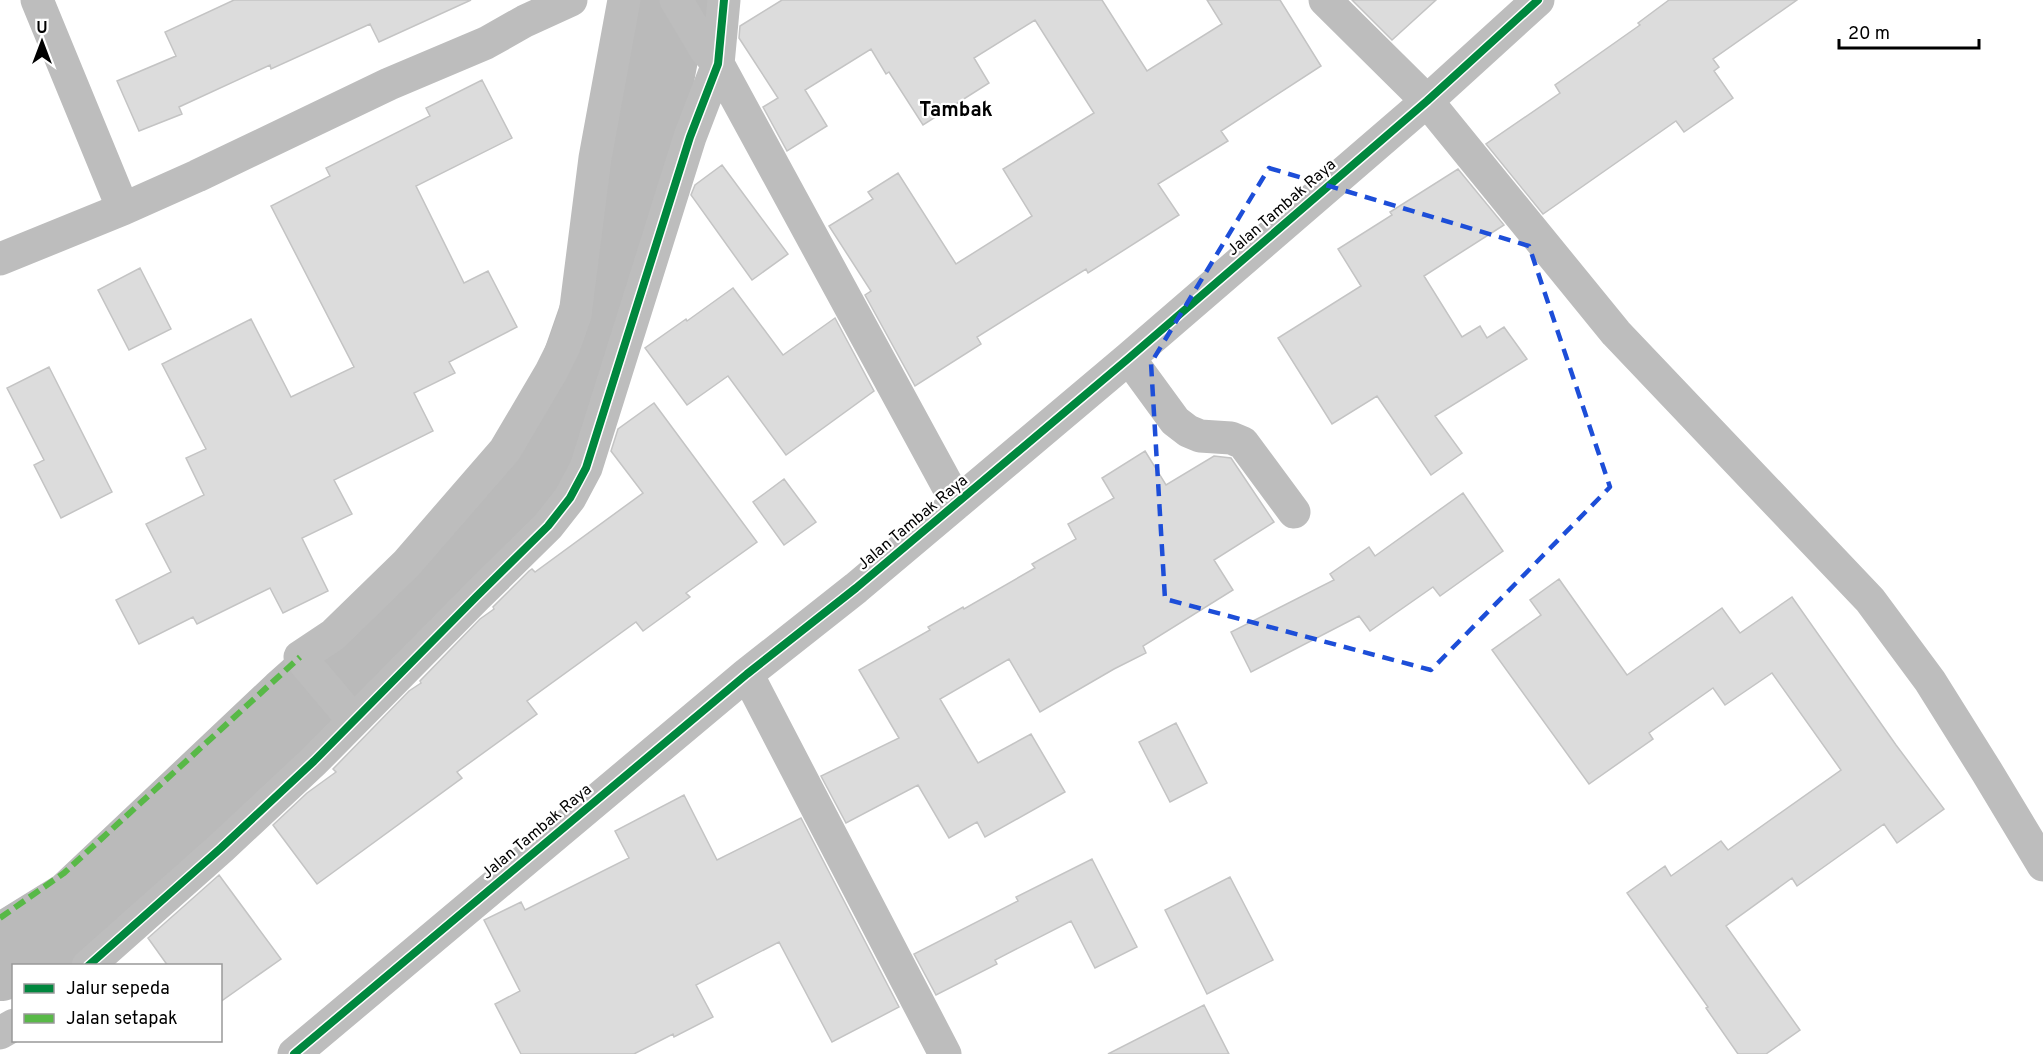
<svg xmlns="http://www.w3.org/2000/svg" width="2043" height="1054" viewBox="0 0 2043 1054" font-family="Overpass,sans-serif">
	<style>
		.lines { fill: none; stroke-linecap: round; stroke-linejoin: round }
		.river { stroke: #bababa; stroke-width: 84 }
		.building { fill: #dcdcdc; stroke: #c4c4c4; stroke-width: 1.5 }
		.minor { stroke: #bdbdbd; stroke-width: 33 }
		.quiet { stroke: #58b947; stroke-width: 6; stroke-dasharray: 12 6; stroke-linecap: butt }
		.cycleway-casing { stroke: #fff; stroke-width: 11 }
		.cycleway { stroke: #00873e; stroke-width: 8 }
		.marked { fill: none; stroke: #1d4ed8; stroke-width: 4.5; stroke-dasharray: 12 8; stroke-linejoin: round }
		.labels { text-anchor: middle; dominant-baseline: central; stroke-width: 4.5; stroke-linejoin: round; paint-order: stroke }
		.street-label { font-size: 16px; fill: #000; stroke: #fff }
		.quarter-label { font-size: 20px; font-weight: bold; fill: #000; stroke: #fff }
	</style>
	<rect width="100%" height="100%" fill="#fff"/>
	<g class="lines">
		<path class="river" d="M 0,959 L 79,910 L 295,706 L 447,571 L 558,438 L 614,277 L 667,0"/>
	</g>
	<path class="building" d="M 234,0 L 471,0 L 379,42 L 370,24 L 271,69 L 270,65 L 179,107 L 182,114 L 139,131 L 117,81 L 176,56 L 165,32 Z
		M 782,0 L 1102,0 L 1147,71 L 1222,24 L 1207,0 L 1280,0 L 1321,66 L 1221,131 L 1228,141 L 1158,184 L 1179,215 L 1088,273 L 1086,269 L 977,337 L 981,344 L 915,386 L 865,295 L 871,291 L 829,226 L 873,199 L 868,192 L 898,173 L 956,264 L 1032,216 L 1003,169 L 1094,113 L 1035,20 L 974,58 L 989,83 L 923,125 L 889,72 L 886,74 L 871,49 L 805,90 L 827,126 L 787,151 L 763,107 L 778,98 L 739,38 L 740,26 Z
		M 1352,0 L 1436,0 L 1392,40 Z
		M 1669,0 L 1797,0 L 1713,59 L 1719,67 L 1714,71 L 1733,98 L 1684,132 L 1676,121 L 1543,214 L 1486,144 L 1560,93 L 1555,85 L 1640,25 L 1638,23 Z
		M 482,80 L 512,138 L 416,186 L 464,283 L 488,271 L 517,327 L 449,362 L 455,373 L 414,393 L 433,431 L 334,480 L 352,514 L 302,538 L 328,591 L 283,613 L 270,588 L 197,624 L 193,617 L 139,644 L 116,600 L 171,572 L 146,524 L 204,495 L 186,458 L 206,449 L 162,364 L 251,319 L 291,397 L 354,367 L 271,206 L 330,176 L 326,168 L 430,116 L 426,108 Z
		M 722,165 L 788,254 L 752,280 L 691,195 L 695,185 Z
		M 1458,169 L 1504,225 L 1424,276 L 1462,337 L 1480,326 L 1487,338 L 1504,327 L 1527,359 L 1435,416 L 1462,453 L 1431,475 L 1377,396 L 1332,424 L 1278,338 L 1361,286 L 1338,249 L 1392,215 L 1390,212 Z
		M 140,268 L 171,329 L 129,350 L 98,290 Z
		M 733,288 L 783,355 L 835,318 L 874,391 L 786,455 L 728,376 L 687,405 L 645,348 L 686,319 L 687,321 Z
		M 49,367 L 112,492 L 61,518 L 34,465 L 44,460 L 7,388 Z
		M 654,403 L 757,542 L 686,593 L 690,597 L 643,631 L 636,622 L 527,701 L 537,714 L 457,772 L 462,778 L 317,884 L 273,825 L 307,793 L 336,772 L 333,769 L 409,691 L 421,683 L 420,681 L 480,619 L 494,609 L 493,607 L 529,571 L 532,569 L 535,572 L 643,493 L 611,451 L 618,429 Z
		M 1145,451 L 1166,485 L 1214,456 L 1231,458 L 1274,522 L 1214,560 L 1233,590 L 1143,646 L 1146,653 L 1114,669 L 1040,712 L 1009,659 L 940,699 L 978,763 L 1031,734 L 1065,792 L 985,837 L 977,822 L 949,838 L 918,785 L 846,823 L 821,776 L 899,738 L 859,670 L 930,630 L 928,627 L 963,607 L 964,609 L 1035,568 L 1032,564 L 1076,539 L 1068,524 L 1114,498 L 1102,478 Z
		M 784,479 L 816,522 L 784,545 L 753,502 Z
		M 1463,493 L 1503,551 L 1440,596 L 1433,587 L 1370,631 L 1359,616 L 1251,672 L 1231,632 L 1334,580 L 1330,574 L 1369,547 L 1375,556 Z
		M 1559,579 L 1627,675 L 1722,608 L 1740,633 L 1792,597 L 1896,745 L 1944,809 L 1897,843 L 1884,824 L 1797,886 L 1792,878 L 1726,926 L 1800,1030 L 1766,1054 L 1738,1054 L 1706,1008 L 1708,1007 L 1627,893 L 1665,866 L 1671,876 L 1721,841 L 1728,850 L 1841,770 L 1772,673 L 1725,705 L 1713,688 L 1649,733 L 1653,739 L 1589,784 L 1492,650 L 1541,615 L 1530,600 Z
		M 1176,723 L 1207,783 L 1170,802 L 1139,742 Z
		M 684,795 L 717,860 L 801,818 L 899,1007 L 832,1042 L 779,942 L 696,985 L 713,1017 L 674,1037 L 673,1034 L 634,1054 L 521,1054 L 495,1004 L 520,991 L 484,920 L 521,902 L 525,910 L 629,858 L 615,831 Z
		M 1092,859 L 1137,947 L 1095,968 L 1071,921 L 995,960 L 997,964 L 936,995 L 914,954 L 1018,901 L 1016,897 Z
		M 219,875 L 281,959 L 220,1002 L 220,966 L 168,966 L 148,938 Z
		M 1230,877 L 1273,960 L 1207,994 L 1165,910 Z
		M 1204,1005 L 1229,1054 L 1108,1054 Z"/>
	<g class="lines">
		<path class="minor" d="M 37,0 L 123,209
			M 676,0 L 706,50 L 718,64 L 957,503
			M 1325,0 L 1427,101 L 1616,333 L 1870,600 L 1930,681 L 1987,772 L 2043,865
			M 0,259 L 123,209 L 197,176 L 389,84 L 486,43 L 525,21 L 571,0
			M 1129,358 L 1175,421 L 1188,431 L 1200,436 L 1231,438 L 1243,443 L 1294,512
			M 747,674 L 945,1054
			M 353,720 L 300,657 L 333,635 L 407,563 L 505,450 L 551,372 L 564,346 L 575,315 L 595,158 L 624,0
			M 88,966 L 221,848 L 314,761 L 476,597 L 548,526 L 570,498 L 586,468 L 690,137 L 718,64 L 724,0
			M 0,1033 L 14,1025
			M 294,1054 L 747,674 L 856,588 L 1129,358 L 1427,101 L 1538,0"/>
		<path class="quiet" d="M 0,918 L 64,873 L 300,657"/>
		<g class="cycleway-casing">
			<path id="cycleway" d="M 88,966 L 221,848 L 314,761 L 476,597 L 548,526 L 570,498 L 586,468 L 690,137 L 718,64 L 724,0
				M 294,1054 L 747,674 L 856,588 L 1129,358 L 1427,101 L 1538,0"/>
		</g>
		<use href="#cycleway" class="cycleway"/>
	</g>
	<path class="marked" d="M 1269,168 L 1529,246 L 1610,487 L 1431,670 L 1165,599 L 1151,363 Z"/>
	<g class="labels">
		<g class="street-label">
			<text transform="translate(1282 208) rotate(-41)">Jalan Tambak Raya</text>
			<text transform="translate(913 523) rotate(-40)">Jalan Tambak Raya</text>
			<text transform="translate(537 832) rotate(-40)">Jalan Tambak Raya</text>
		</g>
		<g class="quarter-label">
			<text x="956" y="111">Tambak</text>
		</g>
	</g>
	<rect x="12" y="964" width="210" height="78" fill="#ffffff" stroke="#999999" stroke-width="1.5"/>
	<rect x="24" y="984" width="30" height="9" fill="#00873e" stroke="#999999" stroke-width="1.5"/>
	<text x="66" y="994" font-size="18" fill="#000000">Jalur sepeda</text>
	<rect x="24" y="1014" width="30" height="9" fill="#58b947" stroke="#999999" stroke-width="1.5"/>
	<text x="66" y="1024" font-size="18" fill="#000000">Jalan setapak</text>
	<g transform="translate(42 42)" stroke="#ffffff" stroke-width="4.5" paint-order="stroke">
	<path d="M0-4.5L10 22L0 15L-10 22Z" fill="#000000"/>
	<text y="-9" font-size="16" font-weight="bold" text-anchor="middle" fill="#000000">U</text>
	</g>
	<path d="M1839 39v9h140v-9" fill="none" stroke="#000000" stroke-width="3"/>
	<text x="1848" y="39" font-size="18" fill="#000000" stroke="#ffffff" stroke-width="4.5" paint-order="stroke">20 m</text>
</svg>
